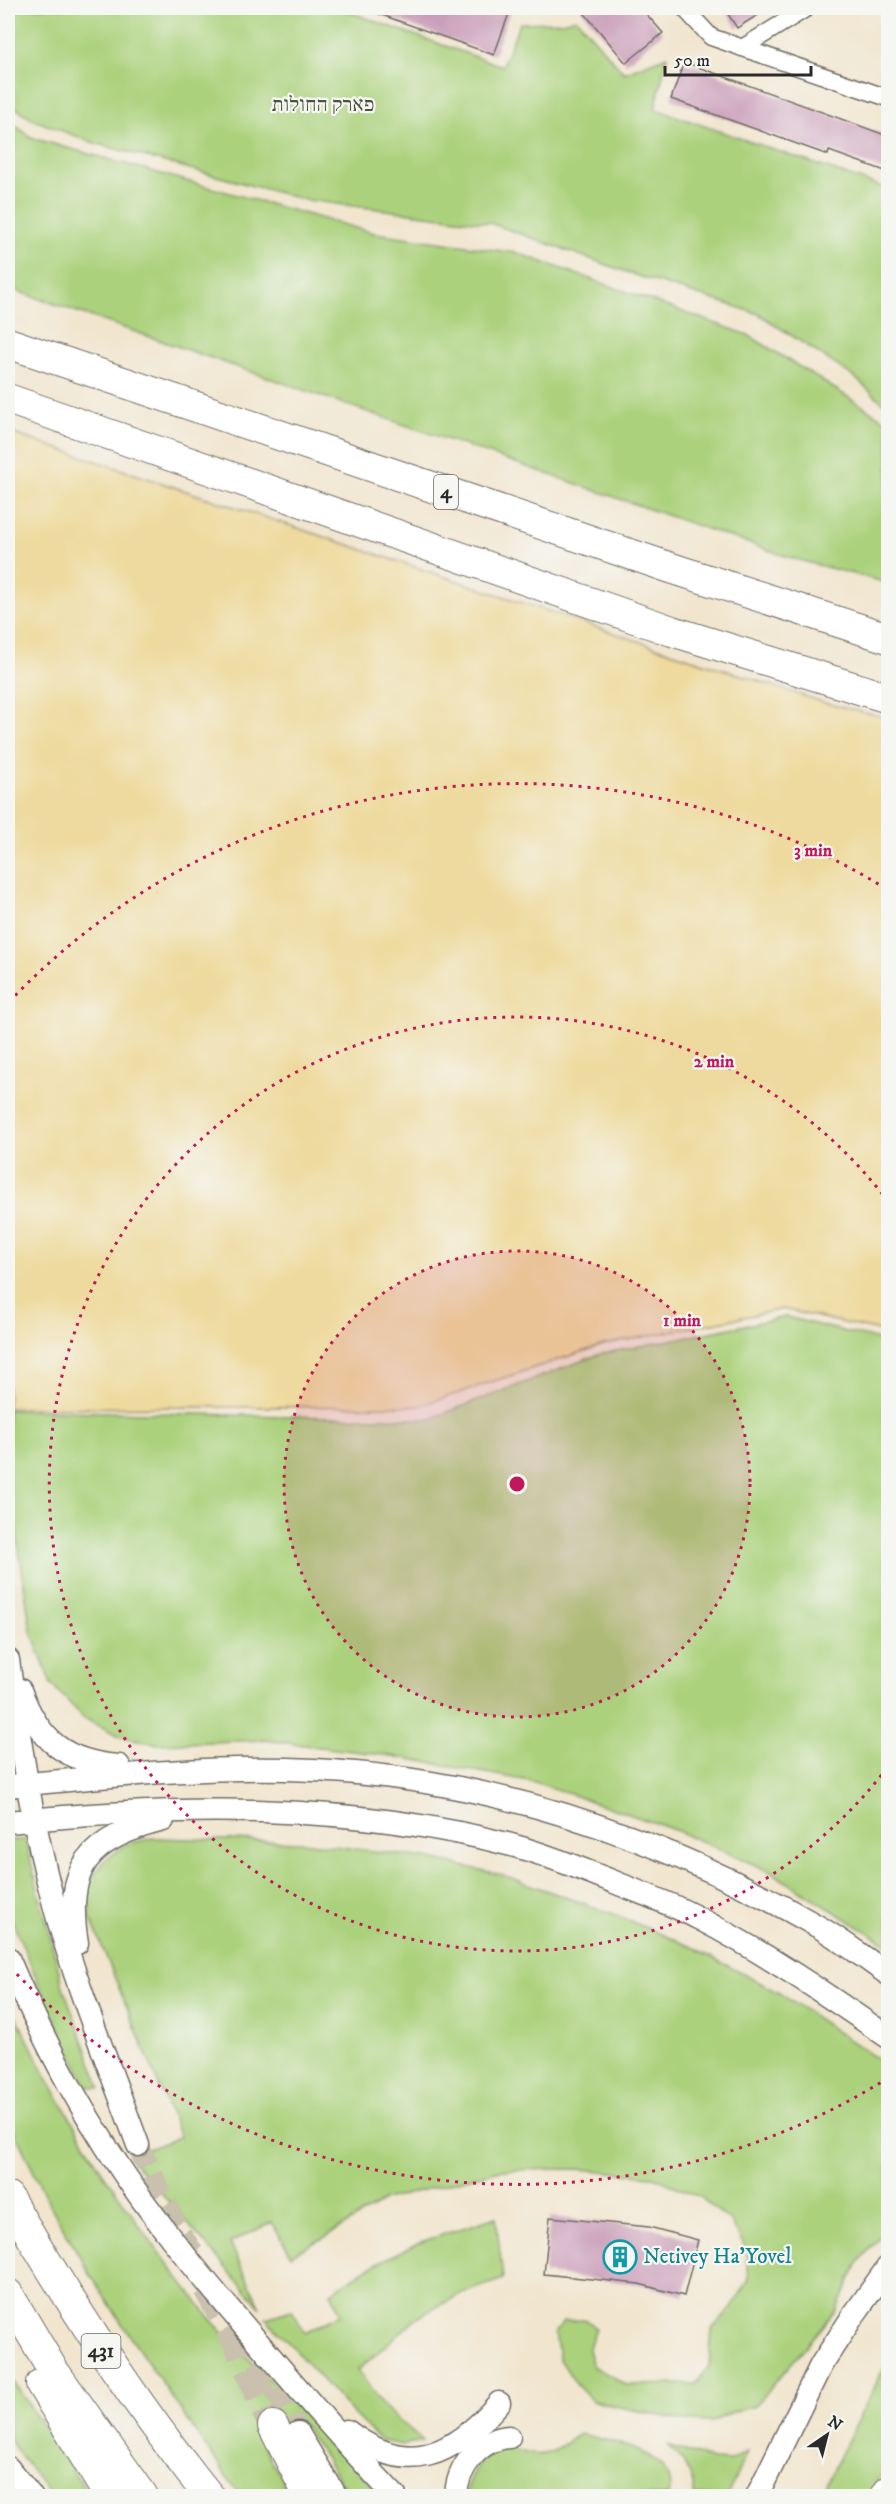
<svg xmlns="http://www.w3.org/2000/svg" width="896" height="2504" viewBox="0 0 896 2504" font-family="'IM FELL DW Pica','Frank Ruhl Libre',serif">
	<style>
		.green { fill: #abd17b; stroke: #6b7e53; stroke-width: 1.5 }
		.sand { fill: #eeda9e; stroke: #8c8264; stroke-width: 1.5 }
		.building { fill: #ca9eba }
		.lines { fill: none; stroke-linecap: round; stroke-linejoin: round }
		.secondary-tunnel { stroke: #c9c0ad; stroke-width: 22; stroke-dasharray: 22 11; stroke-linecap: butt }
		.motorway-tunnel { stroke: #c9c0ad; stroke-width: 30; stroke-dasharray: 30 15; stroke-linecap: butt }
		.minor-casing { stroke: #706c64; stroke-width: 19 }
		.secondary-casing { stroke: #706c64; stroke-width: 25 }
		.trunk-casing { stroke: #706c64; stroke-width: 29 }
		.motorway-casing { stroke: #706c64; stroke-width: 32 }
		.minor { stroke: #fff; stroke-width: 16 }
		.secondary { stroke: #fff; stroke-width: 22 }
		.trunk { stroke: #fff; stroke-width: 27 }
		.motorway { stroke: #fff; stroke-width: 30 }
		.ring { fill: none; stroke: #c2185b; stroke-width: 3; stroke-dasharray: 3 6 }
		.labels { text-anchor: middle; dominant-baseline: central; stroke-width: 4.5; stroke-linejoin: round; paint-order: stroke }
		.shield { fill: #f6f6f2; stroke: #686867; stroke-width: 1.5 }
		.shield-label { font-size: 20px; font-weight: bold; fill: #2b2b2b }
		.park-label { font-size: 21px; fill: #4b543f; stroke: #f6f6f2 }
		.culture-label { font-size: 21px; fill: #0d838f; stroke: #f6f6f2; text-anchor: start }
		.centre { fill: #c2185b; stroke: #f6f6f2; stroke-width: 3 }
		.ring-label { font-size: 18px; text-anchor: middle; font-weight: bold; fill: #c2185b; stroke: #f6f6f2; stroke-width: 4.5; stroke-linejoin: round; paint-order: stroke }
	</style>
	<rect width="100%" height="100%" fill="#f6f6f2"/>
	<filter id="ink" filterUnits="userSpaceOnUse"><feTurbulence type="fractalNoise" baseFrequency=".0167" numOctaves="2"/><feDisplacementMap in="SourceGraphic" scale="12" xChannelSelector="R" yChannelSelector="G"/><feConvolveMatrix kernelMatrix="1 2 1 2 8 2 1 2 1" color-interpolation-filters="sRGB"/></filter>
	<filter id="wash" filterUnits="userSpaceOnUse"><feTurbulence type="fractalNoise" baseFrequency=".008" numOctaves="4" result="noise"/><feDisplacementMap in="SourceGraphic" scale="24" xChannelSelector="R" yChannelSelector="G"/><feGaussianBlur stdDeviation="1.35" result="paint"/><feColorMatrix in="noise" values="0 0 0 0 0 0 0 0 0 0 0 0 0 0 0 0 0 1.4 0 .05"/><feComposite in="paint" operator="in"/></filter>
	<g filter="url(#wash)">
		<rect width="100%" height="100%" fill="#f1e5ce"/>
		<path class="green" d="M 8,8 L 338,8 L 502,66 L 520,23 L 562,22 L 576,18 L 624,73 L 667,56 L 655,109 L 888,189 L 888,407 L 853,376 L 759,314 L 638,276 L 490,223 L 306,200 L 94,143 L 34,120 L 8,103 Z
			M 8,120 L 32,138 L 374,233 L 517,253 L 748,335 L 888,422 L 888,583 L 791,558 L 8,288 Z
			M 786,1317 L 888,1342 L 888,1945 L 769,1871 L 675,1830 L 535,1782 L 392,1756 L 264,1740 L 159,1744 L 122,1737 L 85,1719 L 51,1684 L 31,1631 L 8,1476 L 8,1410 L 429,1419 L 600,1354 Z
			M 153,1838 L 302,1842 L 427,1858 L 503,1875 L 616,1915 L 694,1948 L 779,1993 L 888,2066 L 888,2225 L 857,2265 L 836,2311 L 755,2406 L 733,2412 L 712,2422 L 684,2421 L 592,2401 L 577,2385 L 559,2358 L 555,2332 L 564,2321 L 586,2320 L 596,2329 L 588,2350 L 593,2366 L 626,2385 L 696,2384 L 709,2366 L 712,2329 L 733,2306 L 749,2279 L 746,2249 L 731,2222 L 700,2197 L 651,2176 L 580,2169 L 500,2170 L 385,2200 L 329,2235 L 291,2255 L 272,2222 L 230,2243 L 261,2308 L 129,2156 L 180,2137 L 90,1917 L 88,1883 L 105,1860 L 127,1844 Z
			M 25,1839 L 63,1987 L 101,2088 L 87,2086 L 47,2003 L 8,1911 L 8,1841 Z
			M 8,2000 L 48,2080 L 99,2167 L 148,2238 L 214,2323 L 383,2496 L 350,2496 L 304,2426 L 292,2418 L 255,2429 L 290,2496 L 240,2496 L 135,2344 L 90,2274 L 48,2202 L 8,2118 Z
			M 496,2217 L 503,2279 L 463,2293 L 418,2317 L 358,2370 L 381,2404 L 423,2441 L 402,2445 L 380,2440 L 352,2413 L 266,2318 L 292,2310 L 305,2333 L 341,2314 L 331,2292 L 368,2268 L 418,2243 Z
			M 888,2360 L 888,2466 L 868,2496 L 820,2496 Z
			M 8,2374 L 90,2496 L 51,2496 L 8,2439 Z
			M 580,2434 C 611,2442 678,2451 669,2496 L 466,2496 C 468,2476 487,2443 512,2449 C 525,2452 535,2457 548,2453 C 560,2449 569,2439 580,2434 Z
			M 667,2445 L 713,2460 L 730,2461 L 747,2452 L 727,2496 L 694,2496 C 695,2475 683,2459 667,2445 Z"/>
		<path class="sand" d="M 8,432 L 825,703 L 888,718 L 888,1333 L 783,1309 L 603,1345 L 419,1406 L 8,1408 Z"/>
		<g id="blocks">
			<path class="building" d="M 369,8 L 511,8 L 494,55 L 368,10 Z
				M 580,8 L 641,8 L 663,33 L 626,63 Z
				M 724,8 L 769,8 L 737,28 Z
				M 684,62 L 888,136 L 888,172 L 829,151 L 828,155 L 671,99 Z
				M 550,2217 L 649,2227 L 698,2240 L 684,2296 L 639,2284 L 544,2274 Z"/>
		</g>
	</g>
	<g filter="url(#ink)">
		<use href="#blocks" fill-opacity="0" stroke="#706c64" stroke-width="1.5"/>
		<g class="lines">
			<path class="secondary-tunnel" d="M 138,2145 L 177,2228 L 193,2253
				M 241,2332 L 277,2392 L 298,2433"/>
			<path class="motorway-tunnel" d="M 208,2288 L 239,2345 L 273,2426"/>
			<g class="minor-casing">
				<path id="minor" d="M 684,8 L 711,37 L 888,98
					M 742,48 L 807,8"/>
			</g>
			<g class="secondary-casing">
				<path id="secondary" d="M 8,1660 C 20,1745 33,1829 56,1912 C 78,1991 110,2068 138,2145
					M 20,1690 C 39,1741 65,1762 119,1766
					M 8,1786 C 109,1776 211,1765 314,1770 C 493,1779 664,1838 819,1927 C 843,1941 866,1959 888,1974
					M 8,1822 C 175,1805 351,1802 515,1846 C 554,1857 592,1873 629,1888 C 652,1897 676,1906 698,1918 C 764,1952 827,1995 888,2037
					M 77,1943 C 64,1867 89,1838 163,1820
					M 8,1958 C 34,2019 63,2079 99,2135 C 144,2209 200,2275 256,2340 C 302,2393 347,2446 395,2496
					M 347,2431 C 408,2478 453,2456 499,2403
					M 298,2433 L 336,2496
					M 8,2468 L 31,2496
					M 456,2496 C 457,2468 479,2439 509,2437
					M 757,2496 L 821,2365 L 853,2316 L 888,2267"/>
			</g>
			<g class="trunk-casing">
				<path id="trunk" d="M 884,2496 L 888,2490"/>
			</g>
			<g class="motorway-casing">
				<path id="motorway" d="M 8,343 L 671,568 L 888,638
					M 8,399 L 672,631 L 888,698
					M 8,2197 C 69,2302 133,2402 209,2496
					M 8,2294 L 53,2370 L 143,2496
					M 41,2384 L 109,2496
					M 273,2426 L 309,2496"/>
			</g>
			<use href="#minor" class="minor"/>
			<use href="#secondary" class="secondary"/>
			<use href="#trunk" class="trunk"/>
			<use href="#motorway" class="motorway"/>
		</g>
	</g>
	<circle cx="517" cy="1484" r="233" fill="#c2185b" fill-opacity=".12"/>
	<g class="ring">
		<circle cx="517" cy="1484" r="233"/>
		<path d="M887 1768A467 467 0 1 1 887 1200"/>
		<path d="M888 2078A700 700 0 0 1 9 1966M9 1002A700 700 0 0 1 888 890"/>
	</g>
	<defs>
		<g id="building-ring" transform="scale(1.725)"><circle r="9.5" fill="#f6f6f2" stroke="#0f9aa8" stroke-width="1.5"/><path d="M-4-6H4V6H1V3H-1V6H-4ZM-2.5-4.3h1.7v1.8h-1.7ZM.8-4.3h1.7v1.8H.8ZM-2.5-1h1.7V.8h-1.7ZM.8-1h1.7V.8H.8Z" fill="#0f9aa8"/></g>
	</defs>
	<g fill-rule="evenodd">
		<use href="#building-ring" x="620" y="2257"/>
	</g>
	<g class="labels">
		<g class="shield">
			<rect x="434" y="475" width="24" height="34" rx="4.5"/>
			<rect x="81.5" y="2334" width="39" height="34" rx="4.5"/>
		</g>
		<g class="shield-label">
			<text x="446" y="492">4</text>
			<text x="101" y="2351">431</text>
		</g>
		<g class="park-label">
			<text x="323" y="105">פארק החולות</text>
		</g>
		<g class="culture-label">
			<text x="643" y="2257">Netivey Ha'Yovel</text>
		</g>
	</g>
	<circle cx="517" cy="1484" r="9" class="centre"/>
	<g class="ring-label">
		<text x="813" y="856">3 min</text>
		<text x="714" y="1067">2 min</text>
		<text x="682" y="1326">1 min</text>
	</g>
	<rect width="896" height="2504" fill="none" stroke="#f6f6f2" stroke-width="30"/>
	<g transform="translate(827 2435) rotate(35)" stroke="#f6f6f2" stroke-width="4.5" paint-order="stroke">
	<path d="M0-4.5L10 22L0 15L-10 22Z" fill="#2b2b2b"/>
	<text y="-9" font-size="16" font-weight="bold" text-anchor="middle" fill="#2b2b2b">N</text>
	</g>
	<path d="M665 66v9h146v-9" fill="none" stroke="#2b2b2b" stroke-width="3"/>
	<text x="674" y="66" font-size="18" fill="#2b2b2b" stroke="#f6f6f2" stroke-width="4.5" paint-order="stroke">50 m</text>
</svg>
